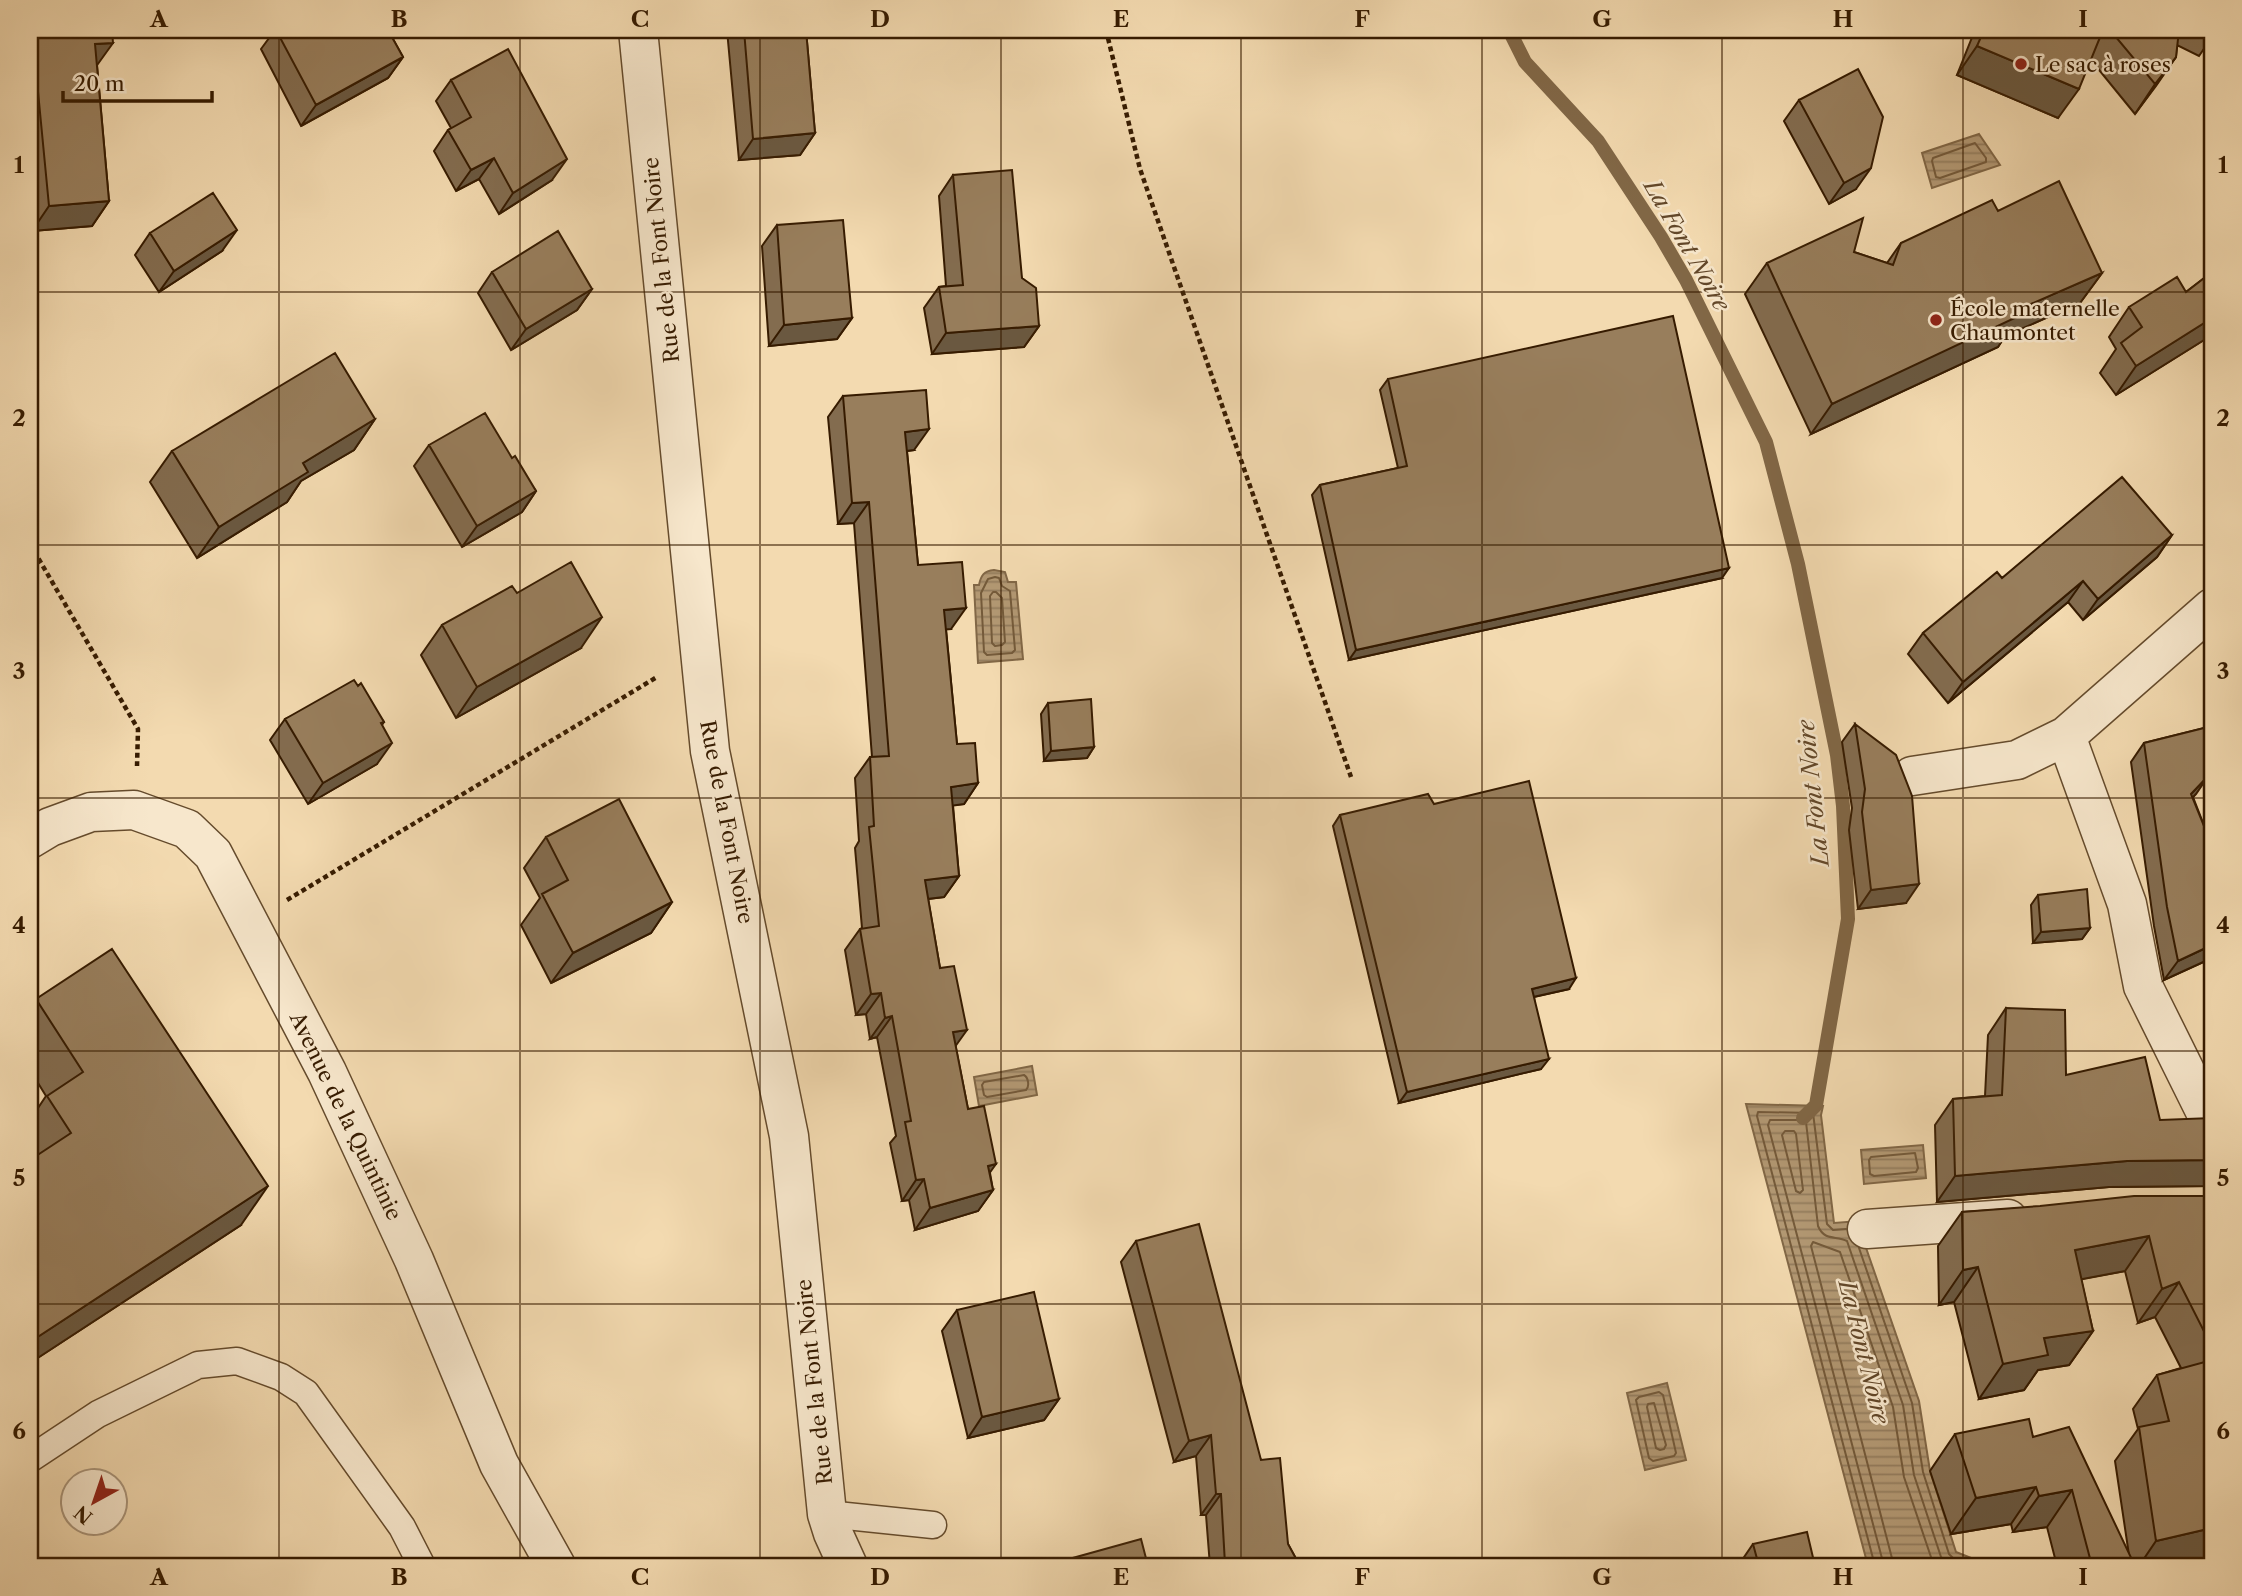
<svg xmlns="http://www.w3.org/2000/svg" width="2242" height="1596" viewBox="0 0 2242 1596" font-family="'Libre Caslon Text',serif">
	<style>
		.water { fill: url(#water-rules); stroke: #816746; stroke-width: 2 }
		.lines { fill: none; stroke-linecap: round; stroke-linejoin: round }
		.shore { stroke: #745a3a; stroke-width: 2 }
		.stream { stroke: #816746; stroke-width: 14 }
		.service-casing { stroke: #654b2c; stroke-width: 29 }
		.minor-casing { stroke: #654b2c; stroke-width: 41 }
		.path { stroke: #361b00; stroke-width: 4.5; stroke-dasharray: 5 3.5; stroke-linecap: butt }
		.service { stroke: #f7e7cc; stroke-width: 26 }
		.minor { stroke: #f7e7cc; stroke-width: 38 }
		.wall { fill: #836c4f; stroke: #361b00; stroke-width: 2 }
		.shaded-wall { fill: #6a5840; stroke: #361b00; stroke-width: 2 }
		.building { fill: #987e5c; stroke: #361b00; stroke-width: 2 }
		.grid { fill: none; stroke: #361b00; stroke-width: 2; stroke-opacity: 0.55 }
		.poi-dot { fill: #8f2418; stroke: #f7e7cc; stroke-width: 2.5 }
		.labels { text-anchor: middle; dominant-baseline: central; stroke-width: 5; stroke-linejoin: round; paint-order: stroke }
		.poi-label { font-size: 21px; fill: #361b00; stroke: #f7e7cc; text-anchor: start }
		.street-label { font-size: 21px; fill: #361b00; stroke: #f7e7cc }
		.water-label { font-size: 23px; font-style: italic; fill: #624729; stroke: #f7e7cc }
		.neatline { fill: none; stroke: #361b00; stroke-width: 2.5 }
		.grid-label { font-size: 23px; text-anchor: middle; font-weight: bold; fill: #361b00 }
	</style>
	<defs>
		<pattern id="water-rules" width="6" height="5" patternUnits="userSpaceOnUse" patternTransform="scale(1.75)"><rect width="6" height="5" fill="#b39974"/><path d="M0 2.5h6" fill="none" stroke="#927c5d"/></pattern>
	</defs>
	<rect width="100%" height="100%" fill="#f3dab0"/>
	<filter id="stains"><feTurbulence type="fractalNoise" baseFrequency=".00286" numOctaves="4"/><feColorMatrix values="0 0 0 0 .2 0 0 0 0 .09 0 0 0 0 .02 0 0 0 .5 -.17"/></filter>
	<radialGradient id="worn" r=".72"><stop offset=".6" stop-color="#630" stop-opacity="0"/><stop offset="1" stop-color="#630" stop-opacity=".3"/></radialGradient>
	<path class="water" d="M 1979,134 L 2000,165 L 1932,188 L 1922,153 Z
		M 994,570 L 1005,572 L 1008,582 L 1016,582 L 1023,659 L 978,663 L 974,585 L 979,585 C 981,575 984,571 994,570 Z
		M 1032,1066 L 1037,1095 L 979,1106 L 974,1077 Z
		M 1746,1104 L 1823,1106 L 1821,1115 L 1834,1223 L 1859,1221 L 1864,1242 L 1919,1401 L 1930,1471 L 1956,1552 L 1971,1558 L 1983,1566 L 1868,1566 Z
		M 1923,1145 L 1926,1178 L 1864,1184 L 1861,1150 Z
		M 1667,1383 L 1686,1460 L 1645,1470 L 1627,1393 Z"/>
	<g class="lines">
		<path class="shore" d="M 1975,143 L 1986,158 L 1986,162 L 1940,178 L 1936,177 L 1932,161 L 1933,158 Z
			M 995,577 L 999,578 L 1002,586 L 1010,591 L 1015,650 L 1012,653 L 987,655 L 984,652 L 981,593 L 988,579 Z
			M 993,592 L 996,592 L 1002,598 L 1005,642 L 1002,645 L 995,646 L 992,643 L 990,596 Z
			M 1024,1075 C 1028,1077 1030,1086 1026,1090 L 987,1097 L 984,1095 L 982,1085 L 984,1082 Z
			M 1785,1131 L 1794,1131 L 1796,1134 L 1803,1190 L 1800,1193 L 1796,1191 L 1782,1135 Z
			M 1915,1153 L 1918,1168 L 1916,1172 L 1874,1176 L 1870,1174 L 1869,1160 L 1871,1157 Z
			M 1846,1229 L 1833,1230 L 1827,1224 L 1813,1113 L 1758,1112 L 1757,1116 L 1875,1566
			M 1859,1248 L 1912,1403 L 1923,1472 L 1949,1554 L 1953,1558 L 1971,1566
			M 1659,1392 L 1663,1395 L 1676,1453 L 1674,1456 L 1653,1461 L 1649,1458 L 1636,1400 L 1639,1397 Z
			M 1654,1403 L 1666,1445 L 1664,1449 L 1660,1450 L 1656,1448 L 1647,1407 L 1648,1404 Z
			M 1884,1566 L 1768,1125 L 1770,1120 L 1803,1120 L 1806,1122 L 1818,1226 C 1825,1242 1836,1235 1847,1241 L 1903,1405 L 1914,1475 L 1941,1557 L 1950,1566
			M 1894,1566 L 1811,1246 L 1813,1242 L 1840,1252 L 1893,1407 L 1904,1477 L 1934,1566"/>
		<path class="stream" d="M 1509,30 L 1525,62 L 1598,141 L 1661,237 L 1686,280 L 1766,442 L 1798,564 L 1837,755 L 1843,806 L 1848,919 L 1816,1105 L 1803,1118"/>
		<g class="service-casing">
			<path id="service" d="M 30,1459 L 98,1414 L 198,1365 L 237,1361 L 281,1377 L 306,1393 L 402,1527 L 422,1566
				M 827,1514 L 933,1525"/>
		</g>
		<g class="minor-casing">
			<path id="minor" d="M 638,30 L 710,751 L 789,1136 L 827,1514 L 833,1533 L 848,1566
				M 2066,736 L 2127,904 L 2143,986 L 2212,1125
				M 1912,776 L 2017,760 L 2066,736 L 2212,608
				M 30,839 L 50,827 L 91,812 L 134,810 L 187,829 L 213,854 L 327,1072 L 414,1260 L 499,1464 L 556,1566
				M 1867,1229 L 2008,1219"/>
		</g>
		<path class="path" d="M 1106,30 L 1140,169 L 1351,777
			M 30,544 L 138,729 L 137,766
			M 287,900 L 657,677"/>
		<use href="#service" class="service"/>
		<use href="#minor" class="minor"/>
	</g>
	<path class="wall" d="M 30,30 L 97,65 L 109,201 L 92,226 L 32,231 L 30,212 Z
		M 269,30 L 388,30 L 403,57 L 388,78 L 301,126 L 261,49 L 272,34 Z
		M 727,30 L 806,30 L 815,133 L 800,155 L 739,160 Z
		M 1975,30 L 2212,30 L 2212,37 L 2199,56 L 2177,45 L 2176,57 L 2135,114 L 2091,60 L 2058,118 L 1957,75 Z
		M 451,80 L 552,180 L 499,214 L 479,179 L 456,191 L 434,151 L 448,130 L 451,128 L 436,101 Z
		M 1799,100 L 1856,189 L 1829,204 L 1784,121 Z
		M 953,175 L 1022,278 L 1039,326 L 1024,347 L 932,354 L 924,308 L 939,287 L 946,286 L 939,196 Z
		M 1998,211 L 2102,273 L 2080,303 L 2005,336 L 1998,347 L 1811,434 L 1745,294 L 1767,263 L 1854,252 L 1887,263 L 1901,243 Z
		M 777,225 L 852,318 L 837,339 L 769,346 L 762,246 Z
		M 150,233 L 222,251 L 159,292 L 135,255 Z
		M 492,272 L 592,289 L 577,310 L 511,350 L 478,293 Z
		M 2212,272 L 2212,335 L 2116,395 L 2100,373 L 2116,349 L 2109,337 L 2129,307 L 2186,292 Z
		M 1388,379 L 1722,578 L 1349,660 L 1312,495 L 1320,485 L 1398,468 L 1380,390 Z
		M 843,396 L 914,450 L 907,451 L 918,565 L 951,629 L 946,629 L 957,744 L 978,783 L 964,804 L 953,805 L 959,876 L 944,897 L 928,899 L 940,968 L 968,1109 L 990,1173 L 993,1190 L 978,1211 L 915,1230 L 909,1200 L 902,1201 L 890,1143 L 896,1136 L 877,1037 L 870,1039 L 866,1014 L 856,1015 L 845,950 L 860,929 L 862,928 L 855,848 L 859,841 L 855,778 L 870,757 L 872,757 L 854,523 L 838,524 L 828,417 Z
		M 375,419 L 354,450 L 301,481 L 287,502 L 197,558 L 150,482 L 172,451 Z
		M 429,445 L 512,458 L 536,491 L 522,512 L 462,547 L 414,466 Z
		M 2172,535 L 2157,557 L 2083,620 L 2068,602 L 1948,703 L 1908,654 L 1923,633 L 2002,578 Z
		M 517,593 L 581,648 L 456,718 L 421,655 L 442,625 Z
		M 358,686 L 384,722 L 382,725 L 377,764 L 308,804 L 270,740 L 285,719 Z
		M 1048,703 L 1094,747 L 1087,758 L 1044,761 L 1041,714 Z
		M 1855,724 L 1906,903 L 1858,909 L 1849,830 L 1852,808 L 1842,742 Z
		M 2212,726 L 2212,773 L 2209,774 L 2193,797 L 2212,846 L 2212,958 L 2164,980 L 2154,926 L 2131,762 L 2144,743 Z
		M 1434,804 L 1569,989 L 1534,997 L 1541,1069 L 1399,1103 L 1333,826 L 1340,815 Z
		M 546,837 L 672,902 L 651,933 L 551,983 L 521,925 L 540,898 L 524,868 Z
		M 2038,895 L 2090,928 L 2082,939 L 2033,943 L 2031,905 Z
		M 36,999 L 241,1225 L 30,1363 L 30,1160 L 34,1158 L 30,1151 L 30,1120 L 46,1096 L 30,1070 L 30,1008 Z
		M 2006,1008 L 2066,1075 L 2160,1120 L 2212,1186 L 2109,1187 L 1937,1202 L 1935,1125 L 1953,1099 L 1985,1096 L 1988,1035 Z
		M 2212,1196 L 2212,1566 L 2207,1566 L 2205,1558 L 2171,1566 L 2057,1566 L 2047,1527 L 2013,1532 L 2011,1524 L 1951,1534 L 1930,1471 L 1955,1434 L 2033,1437 L 2129,1555 L 2115,1461 L 2138,1429 L 2133,1409 L 2157,1375 L 2181,1368 L 2155,1317 L 2138,1323 L 2125,1271 L 2081,1279 L 2093,1331 L 2069,1365 L 2038,1370 L 2024,1390 L 1979,1399 L 1954,1302 L 1939,1305 L 1938,1246 L 1962,1212 Z
		M 1136,1241 L 1261,1460 L 1288,1544 L 1300,1566 L 1210,1566 L 1206,1515 L 1201,1515 L 1196,1456 L 1174,1462 L 1121,1262 Z
		M 957,1310 L 1059,1399 L 1044,1420 L 968,1438 L 942,1331 Z
		M 1753,1544 L 1815,1566 L 1738,1566 Z
		M 1069,1559 L 1148,1566 L 1064,1566 Z"/>
	<path class="shaded-wall" d="M 113,43 L 95,68 L 95,44 Z
		M 1977,46 L 2079,89 L 2058,118 L 1957,75 Z
		M 403,57 L 388,78 L 301,126 L 316,105 Z
		M 2176,57 L 2156,86 L 2135,114 L 2155,84 Z
		M 815,133 L 800,155 L 739,160 L 753,139 Z
		M 494,158 L 479,179 L 456,191 L 471,170 Z
		M 567,159 L 552,180 L 499,214 L 513,193 Z
		M 1871,168 L 1856,189 L 1829,204 L 1844,183 Z
		M 109,201 L 92,226 L 32,231 L 49,206 Z
		M 237,230 L 222,251 L 159,292 L 174,271 Z
		M 2102,273 L 2080,303 L 2005,336 L 1998,347 L 1811,434 L 1832,404 L 2017,310 Z
		M 592,289 L 577,310 L 511,350 L 526,329 Z
		M 852,318 L 837,339 L 769,346 L 784,325 Z
		M 2212,318 L 2212,335 L 2116,395 L 2136,366 Z
		M 1039,326 L 1024,347 L 932,354 L 946,333 Z
		M 375,419 L 354,450 L 301,481 L 287,502 L 197,558 L 219,527 L 303,463 Z
		M 929,429 L 914,450 L 890,453 L 905,432 Z
		M 536,491 L 522,512 L 462,547 L 477,526 Z
		M 869,502 L 854,523 L 838,524 L 852,503 Z
		M 2172,535 L 2157,557 L 2083,620 L 2098,599 Z
		M 1729,568 L 1722,578 L 1349,660 L 1356,650 Z
		M 2083,581 L 2068,602 L 1948,703 L 1963,682 Z
		M 966,608 L 951,629 L 929,631 L 944,610 Z
		M 602,617 L 581,648 L 456,718 L 477,687 Z
		M 392,743 L 377,764 L 308,804 L 323,783 Z
		M 1094,747 L 1087,758 L 1044,761 L 1051,751 Z
		M 2212,760 L 2212,773 L 2193,782 L 2206,763 Z
		M 2209,775 L 2196,794 L 2178,813 L 2191,794 Z
		M 978,783 L 964,804 L 936,808 L 951,787 Z
		M 959,876 L 944,897 L 910,901 L 925,880 Z
		M 1919,884 L 1906,903 L 1858,909 L 1871,890 Z
		M 672,902 L 651,933 L 551,983 L 573,953 Z
		M 2090,928 L 2082,939 L 2033,943 L 2041,932 Z
		M 2212,945 L 2212,958 L 2164,980 L 2178,961 Z
		M 1576,978 L 1569,989 L 1524,999 L 1532,989 Z
		M 881,993 L 866,1014 L 856,1015 L 871,994 Z
		M 892,1016 L 877,1037 L 870,1039 L 885,1018 Z
		M 967,1030 L 952,1051 L 953,1032 Z
		M 1549,1059 L 1541,1069 L 1399,1103 L 1407,1092 Z
		M 2212,1160 L 2212,1186 L 2109,1187 L 1937,1202 L 1955,1176 L 2127,1161 Z
		M 996,1164 L 981,1185 L 988,1166 Z
		M 924,1179 L 909,1200 L 902,1201 L 916,1180 Z
		M 268,1186 L 241,1225 L 30,1363 L 30,1342 Z
		M 993,1190 L 978,1211 L 915,1230 L 930,1208 Z
		M 2149,1236 L 2125,1271 L 2051,1285 L 2075,1250 Z
		M 1978,1267 L 1954,1302 L 1939,1305 L 1963,1270 Z
		M 2179,1282 L 2155,1317 L 2138,1323 L 2162,1289 Z
		M 2093,1331 L 2069,1365 L 2038,1370 L 2024,1390 L 1979,1399 L 2003,1364 L 2044,1338 Z
		M 1059,1399 L 1044,1420 L 968,1438 L 982,1417 Z
		M 1211,1435 L 1196,1456 L 1174,1462 L 1189,1441 Z
		M 2036,1487 L 2011,1524 L 1951,1534 L 1976,1498 Z
		M 2072,1490 L 2047,1527 L 2013,1532 L 2039,1496 Z
		M 1216,1494 L 1221,1494 L 1206,1515 L 1201,1515 Z
		M 2212,1528 L 2212,1548 L 2205,1558 L 2171,1566 L 2139,1566 L 2156,1541 Z"/>
	<path class="building" d="M 30,30 L 112,30 L 113,43 L 95,44 L 109,201 L 49,206 L 34,50 L 30,50 Z
		M 276,30 L 388,30 L 403,57 L 316,105 Z
		M 744,30 L 806,30 L 815,133 L 753,139 Z
		M 1984,30 L 2103,30 L 2079,89 L 1977,46 Z
		M 2110,30 L 2179,30 L 2176,57 L 2155,84 Z
		M 508,49 L 567,159 L 513,193 L 494,158 L 471,170 L 448,130 L 471,117 L 451,80 Z
		M 1858,69 L 1883,117 L 1871,168 L 1844,183 L 1799,100 Z
		M 1012,170 L 1022,278 L 1036,288 L 1039,326 L 946,333 L 939,287 L 963,285 L 953,175 Z
		M 2059,181 L 2102,273 L 2017,310 L 2019,316 L 1832,404 L 1767,263 L 1863,218 L 1854,252 L 1893,265 L 1901,243 L 1992,200 L 1998,211 Z
		M 213,193 L 237,230 L 174,271 L 150,233 Z
		M 843,220 L 852,318 L 784,325 L 777,225 Z
		M 558,231 L 592,289 L 526,329 L 492,272 Z
		M 2212,272 L 2212,318 L 2136,366 L 2121,343 L 2142,327 L 2129,307 L 2177,277 L 2186,292 Z
		M 1673,316 L 1729,568 L 1356,650 L 1320,485 L 1407,466 L 1388,379 Z
		M 335,353 L 375,419 L 303,463 L 308,472 L 219,527 L 172,451 Z
		M 926,390 L 929,429 L 905,432 L 918,565 L 962,562 L 966,608 L 944,610 L 957,744 L 975,743 L 978,783 L 951,787 L 959,876 L 925,880 L 940,968 L 954,966 L 967,1030 L 953,1032 L 968,1109 L 984,1106 L 996,1164 L 988,1166 L 993,1190 L 930,1208 L 924,1179 L 916,1180 L 905,1122 L 911,1121 L 892,1016 L 885,1018 L 881,993 L 871,994 L 860,929 L 879,926 L 869,827 L 874,826 L 870,757 L 889,756 L 869,502 L 852,503 L 843,396 Z
		M 485,413 L 512,458 L 515,456 L 536,491 L 477,526 L 429,445 Z
		M 2122,477 L 2172,535 L 2098,599 L 2083,581 L 1963,682 L 1923,633 L 1997,572 L 2002,578 Z
		M 571,562 L 602,617 L 477,687 L 442,625 L 512,586 L 517,593 Z
		M 354,680 L 358,686 L 361,683 L 384,722 L 381,723 L 392,743 L 323,783 L 285,719 Z
		M 1091,699 L 1094,747 L 1051,751 L 1048,703 Z
		M 1855,724 L 1896,755 L 1912,796 L 1919,884 L 1871,890 L 1862,812 L 1865,789 Z
		M 2212,726 L 2212,760 L 2206,763 L 2209,775 L 2191,794 L 2212,846 L 2212,945 L 2178,961 L 2167,907 L 2144,743 Z
		M 1529,781 L 1576,978 L 1532,989 L 1549,1059 L 1407,1092 L 1340,815 L 1428,794 L 1434,804 Z
		M 619,799 L 672,902 L 573,953 L 542,894 L 568,880 L 546,837 Z
		M 2087,889 L 2090,928 L 2041,932 L 2038,895 Z
		M 112,949 L 268,1186 L 30,1342 L 30,1160 L 71,1133 L 47,1096 L 83,1072 L 36,999 Z
		M 2006,1008 L 2065,1010 L 2066,1075 L 2145,1057 L 2160,1120 L 2212,1118 L 2212,1160 L 2127,1161 L 1955,1176 L 1953,1099 L 2002,1095 Z
		M 2134,1196 L 2212,1196 L 2212,1347 L 2179,1282 L 2162,1289 L 2149,1236 L 2075,1250 L 2093,1331 L 2044,1338 L 2048,1355 L 2003,1364 L 1978,1267 L 1963,1270 L 1962,1212 L 2040,1206 Z
		M 1199,1224 L 1261,1460 L 1280,1458 L 1288,1544 L 1300,1566 L 1227,1566 L 1225,1564 L 1221,1494 L 1216,1494 L 1211,1435 L 1189,1441 L 1136,1241 Z
		M 1034,1292 L 1059,1399 L 982,1417 L 957,1310 Z
		M 2212,1360 L 2212,1528 L 2156,1541 L 2139,1427 L 2169,1421 L 2157,1375 Z
		M 2029,1419 L 2033,1437 L 2069,1427 L 2135,1566 L 2092,1566 L 2072,1490 L 2039,1496 L 2036,1487 L 1976,1498 L 1955,1434 Z
		M 1807,1532 L 1815,1566 L 1759,1566 L 1753,1544 Z
		M 1141,1539 L 1148,1566 L 1071,1566 L 1069,1559 Z"/>
	<path class="grid" d="M 279,30 L 279,1566M 520,30 L 520,1566M 760,30 L 760,1566M 1001,30 L 1001,1566M 1241,30 L 1241,1566M 1482,30 L 1482,1566M 1722,30 L 1722,1566M 1963,30 L 1963,1566M 30,292 L 2212,292M 30,545 L 2212,545M 30,798 L 2212,798M 30,1051 L 2212,1051M 30,1304 L 2212,1304"/>
	<g class="poi-dot">
		<circle cx="2021" cy="64" r="7"/>
		<circle cx="1936" cy="320" r="7"/>
	</g>
	<g class="labels">
		<g class="poi-label">
			<text x="2035" y="64">Le sac à roses</text>
			<text x="1950" y="308">École maternelle<tspan x="1950" dy="24">Chaumontet</tspan></text>
		</g>
		<g class="street-label">
			<text transform="translate(661 260) rotate(-96)">Rue de la Font Noire</text>
			<text transform="translate(727 822) rotate(79)">Rue de la Font Noire</text>
			<text transform="translate(346 1116) rotate(64)">Avenue de la Quintinie</text>
			<text transform="translate(814 1382) rotate(-96)">Rue de la Font Noire</text>
		</g>
		<g class="water-label">
			<text transform="translate(1687 245) rotate(60)">La Font Noire</text>
			<text transform="translate(1813 793) rotate(-96)">La Font Noire</text>
			<text transform="translate(1864 1352) rotate(76)">La Font Noire</text>
		</g>
	</g>
	<rect width="2242" height="1596" fill="none" stroke="#f3dab0" stroke-width="77"/>
	<g transform="translate(94 1502) rotate(220)"><circle r="33" fill="#f7e7cc" stroke="#aa957a" stroke-width="2"/>
	<path d="M0-5L12 26L0 18L-12 26Z" fill="#8f2418"/>
	<text y="-10" font-size="19" font-weight="bold" text-anchor="middle" fill="#361b00">N</text>
	</g>
	<path d="M63 91v10h149v-10" fill="none" stroke="#361b00" stroke-width="3.5"/>
	<text x="74" y="91" font-size="21" fill="#361b00" stroke="#f7e7cc" stroke-width="5" paint-order="stroke">20 m</text>
	<rect x="38" y="38" width="2166" height="1520" class="neatline"/>
	<g class="grid-label">
		<text x="159" y="27">A</text>
		<text x="399" y="27">B</text>
		<text x="640" y="27">C</text>
		<text x="880" y="27">D</text>
		<text x="1121" y="27">E</text>
		<text x="1362" y="27">F</text>
		<text x="1602" y="27">G</text>
		<text x="1843" y="27">H</text>
		<text x="2083" y="27">I</text>
		<text x="19" y="173">1</text>
		<text x="2223" y="173">1</text>
		<text x="19" y="426">2</text>
		<text x="2223" y="426">2</text>
		<text x="19" y="679">3</text>
		<text x="2223" y="679">3</text>
		<text x="19" y="933">4</text>
		<text x="2223" y="933">4</text>
		<text x="19" y="1186">5</text>
		<text x="2223" y="1186">5</text>
		<text x="19" y="1439">6</text>
		<text x="2223" y="1439">6</text>
		<text x="159" y="1585">A</text>
		<text x="399" y="1585">B</text>
		<text x="640" y="1585">C</text>
		<text x="880" y="1585">D</text>
		<text x="1121" y="1585">E</text>
		<text x="1362" y="1585">F</text>
		<text x="1602" y="1585">G</text>
		<text x="1843" y="1585">H</text>
		<text x="2083" y="1585">I</text>
	</g>
	<rect width="100%" height="100%" filter="url(#stains)"/>
	<rect width="100%" height="100%" fill="url(#worn)"/>
</svg>
